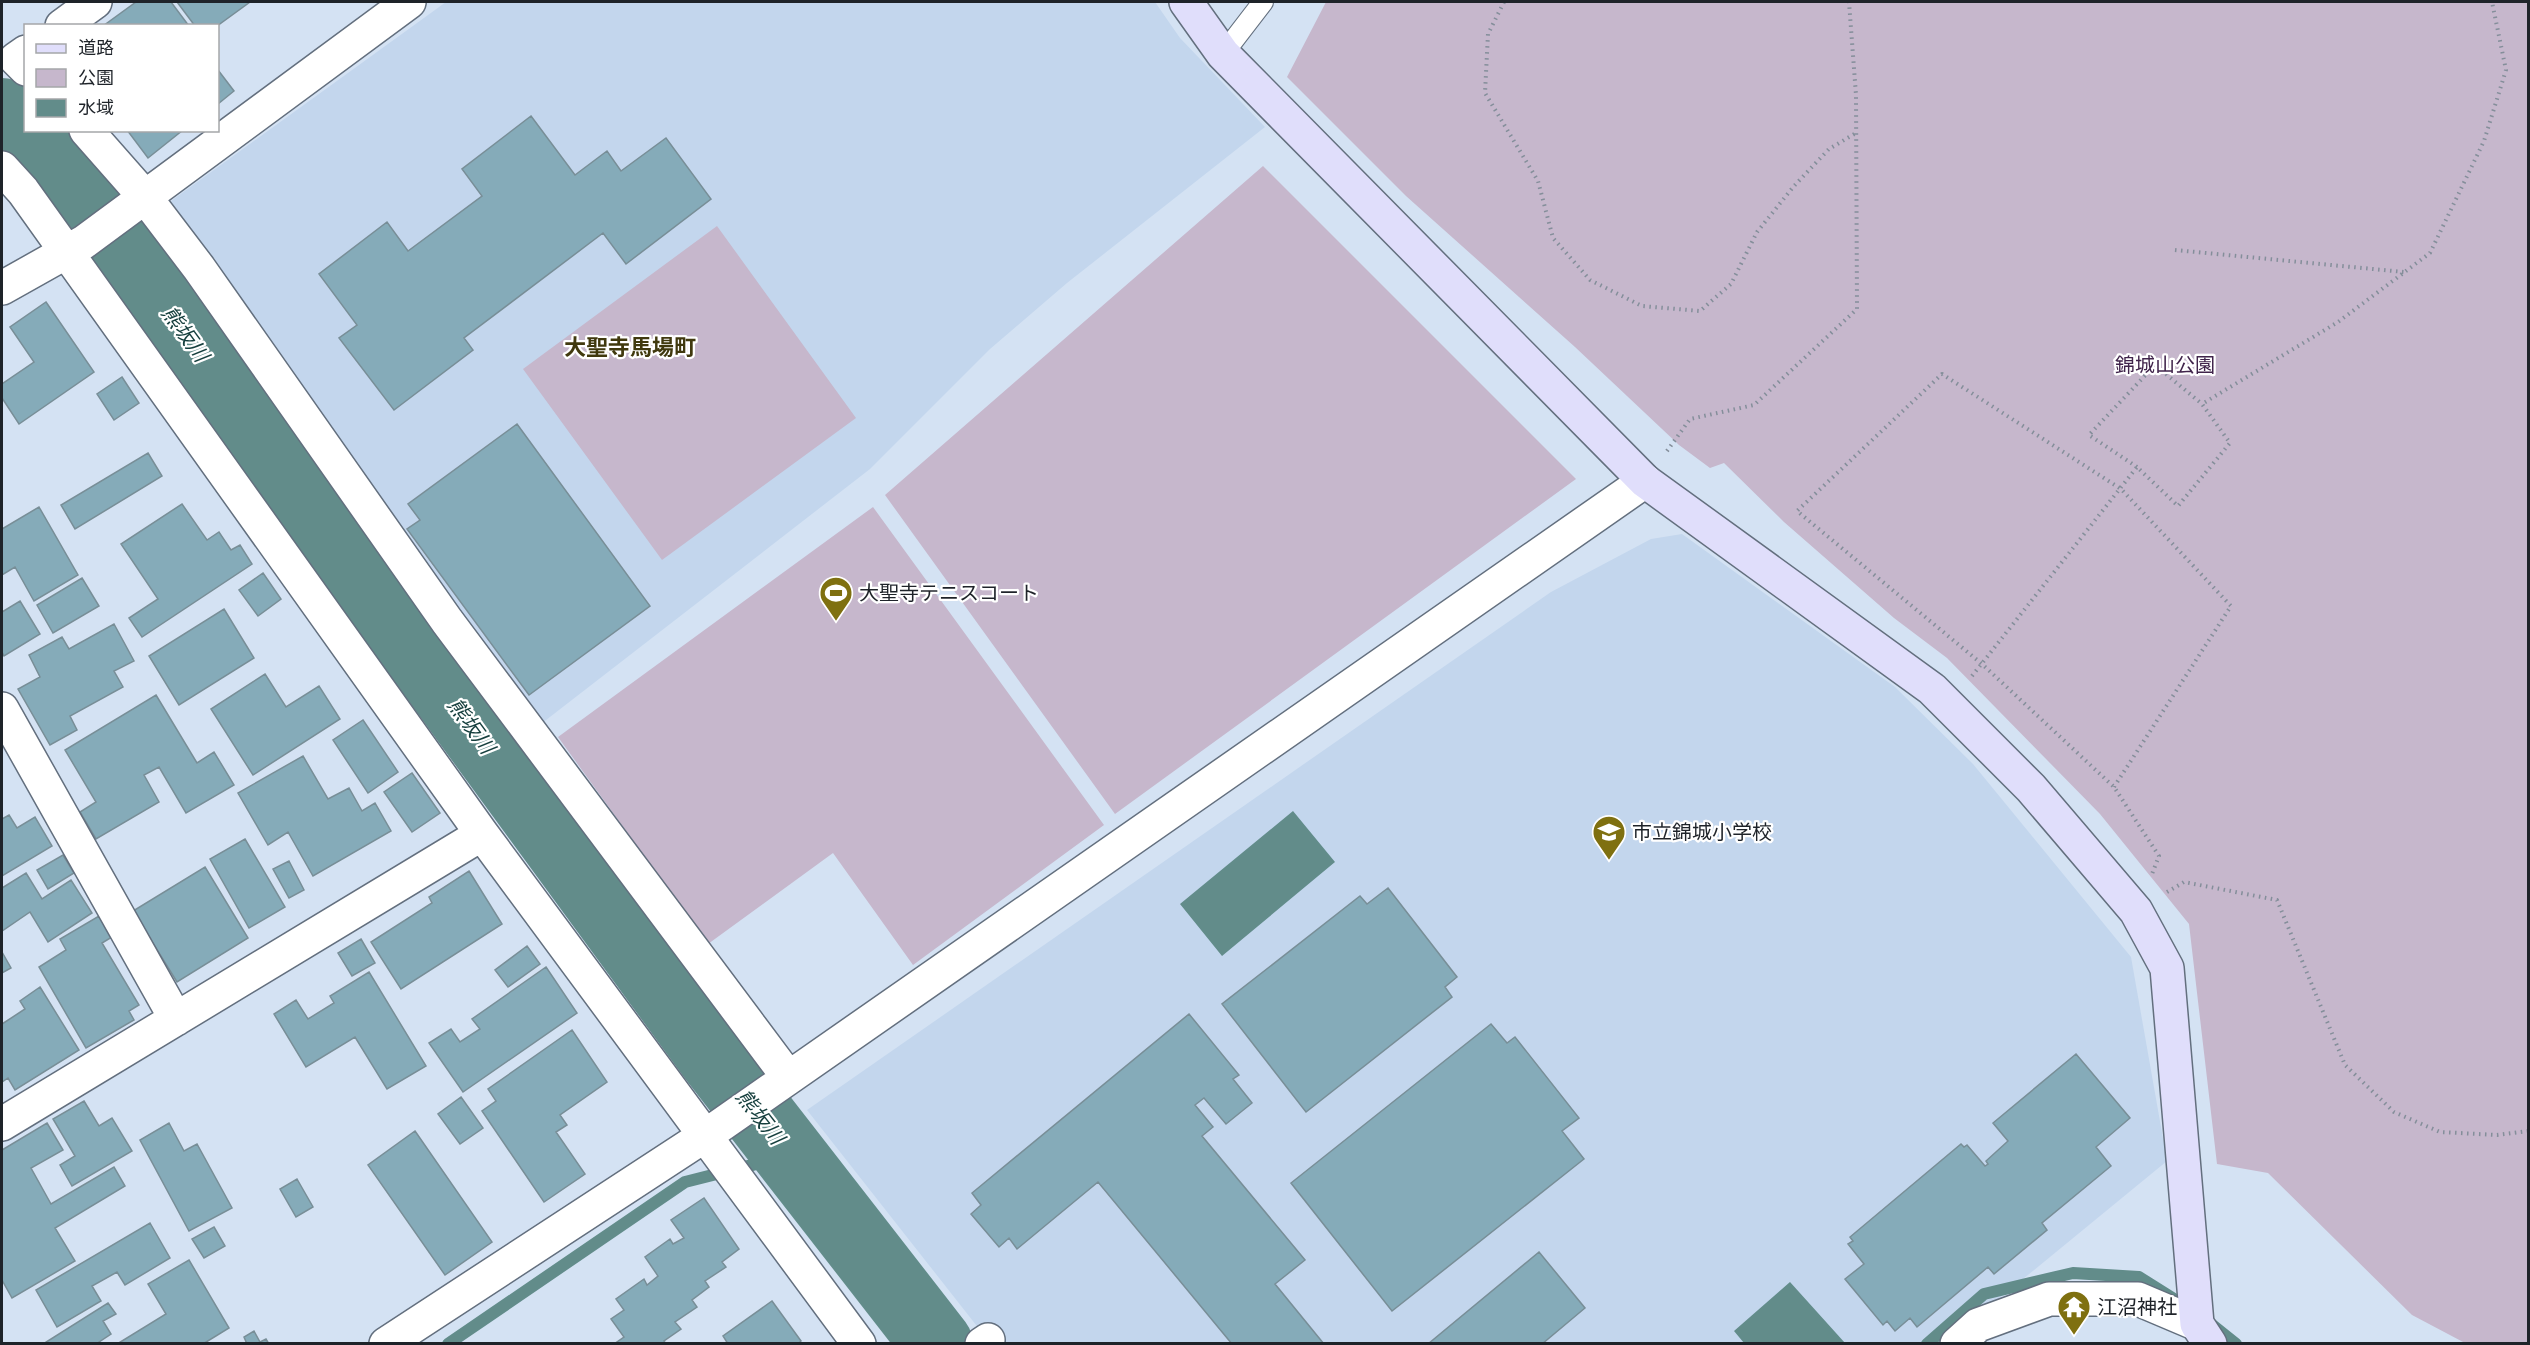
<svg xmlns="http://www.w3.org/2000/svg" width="2530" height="1345" viewBox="0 0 2530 1345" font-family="Roboto,'Noto Sans JP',sans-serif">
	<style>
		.built { fill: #c3d6ed }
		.green { fill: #c6b7cc }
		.water { fill: #628c8a }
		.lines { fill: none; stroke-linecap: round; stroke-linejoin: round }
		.stream { stroke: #628c8a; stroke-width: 12 }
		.river { stroke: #628c8a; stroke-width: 72 }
		.building { fill: #85abb9; stroke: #788e97; stroke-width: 1.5 }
		.lane-casing { stroke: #636f7e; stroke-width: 22 }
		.street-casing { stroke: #636f7e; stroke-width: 36 }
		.secondary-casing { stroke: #636f7e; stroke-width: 36 }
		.path { stroke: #848e9a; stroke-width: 4; stroke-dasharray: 1.5 4.5; stroke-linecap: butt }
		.lane { stroke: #fff; stroke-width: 20 }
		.street { stroke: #fff; stroke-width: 33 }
		.secondary { stroke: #e0defb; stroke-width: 33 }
		.labels { text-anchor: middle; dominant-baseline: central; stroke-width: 4.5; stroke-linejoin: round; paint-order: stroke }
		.park-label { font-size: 20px; fill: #40244b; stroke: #fff }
		.poi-label { font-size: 20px; fill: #1e2329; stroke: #fff; text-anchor: start }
		.water-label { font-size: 21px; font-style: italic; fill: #153e3d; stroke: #fff }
		.quarter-label { font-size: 22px; font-weight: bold; fill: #40390e; stroke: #fff }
	</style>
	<rect width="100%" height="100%" fill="#d4e2f3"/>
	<path class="built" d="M 446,2 L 1155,2 L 1180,38 L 1265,127 L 1067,283 L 990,349 L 870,469 L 537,727 L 171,201 Z
		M 1682,534 L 1895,687 L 1973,764 L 2131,957 L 2167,1161 L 1945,1343 L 991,1344 L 807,1110 L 1551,592 L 1651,539 Z"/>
	<path class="green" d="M 1326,2 L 2528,2 L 2528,1343 L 2465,1343 L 2412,1315 L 2268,1173 L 2217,1164 L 2189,924 L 2100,814 L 1947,658 L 1894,618 L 1784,522 L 1724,463 L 1710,468 L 1679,445 L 1575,347 L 1406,196 L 1287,77 Z
		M 1263,166 L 1576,479 L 1115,814 L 885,495 Z
		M 717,226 L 856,418 L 662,560 L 523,369 Z
		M 873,507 L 1104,825 L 913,965 L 833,853 L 708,944 L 558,737 Z"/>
	<path class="water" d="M 1293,811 L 1335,862 L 1222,956 L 1180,904 Z
		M 1790,1282 L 1845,1343 L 1744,1343 L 1734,1331 Z"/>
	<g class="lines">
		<path class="stream" d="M 2206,1320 L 2236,1344
			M 448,1344 L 685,1182 L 788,1156
			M 1927,1344 L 1984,1294 L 2073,1273 L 2139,1277 L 2174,1299"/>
		<path class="river" d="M 2,114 L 65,171 L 713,1056 L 937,1344"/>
	</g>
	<path class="building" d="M 136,2 L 171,2 L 189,26 L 103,26 Z
		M 177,2 L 250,2 L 217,26 L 195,26 Z
		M 218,70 L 234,91 L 218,104 Z
		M 531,116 L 575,175 L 607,151 L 621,171 L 666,138 L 711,199 L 626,264 L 603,233 L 464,338 L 473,350 L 394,410 L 339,338 L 357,325 L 319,274 L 387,222 L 408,251 L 482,196 L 462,169 Z
		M 127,130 L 183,130 L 148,158 Z
		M 46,302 L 94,372 L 19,424 L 2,398 L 2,384 L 34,362 L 10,327 Z
		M 122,377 L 139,403 L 114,420 L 97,394 Z
		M 517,424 L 650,606 L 529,695 L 407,529 L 420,520 L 408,504 Z
		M 148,453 L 162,476 L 75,529 L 61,505 Z
		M 182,504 L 207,540 L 219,532 L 231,550 L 240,545 L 252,564 L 142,637 L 129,618 L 158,599 L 121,544 Z
		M 39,507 L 78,575 L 34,601 L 15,567 L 2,575 L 2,529 Z
		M 263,573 L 281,599 L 258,616 L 239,590 Z
		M 82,578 L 99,606 L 53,633 L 37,605 Z
		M 20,601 L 40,634 L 4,656 L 2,652 L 2,612 Z
		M 224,609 L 254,658 L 179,705 L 149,656 Z
		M 114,624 L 134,661 L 114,671 L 123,687 L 70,716 L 77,730 L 50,745 L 18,689 L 40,677 L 29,655 L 62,637 L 69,649 Z
		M 265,674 L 286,707 L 319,686 L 340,719 L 253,775 L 211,709 Z
		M 156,695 L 197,763 L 214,752 L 234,785 L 186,813 L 159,767 L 144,775 L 159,802 L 96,839 L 80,812 L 96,802 L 65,750 Z
		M 363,720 L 398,772 L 368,793 L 333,740 Z
		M 303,756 L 328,799 L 349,788 L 362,811 L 375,803 L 391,831 L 313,876 L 288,832 L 268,845 L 238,793 Z
		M 412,773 L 440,813 L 412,832 L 384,792 Z
		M 9,815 L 17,828 L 35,817 L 52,846 L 2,876 L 2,819 Z
		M 245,839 L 285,907 L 249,928 L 210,859 Z
		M 63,855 L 74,873 L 48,889 L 37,870 Z
		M 289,861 L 304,890 L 289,898 L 273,869 Z
		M 205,867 L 248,938 L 177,982 L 133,911 Z
		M 469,871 L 502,924 L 401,989 L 371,942 L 432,903 L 429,897 Z
		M 26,873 L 42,899 L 71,880 L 92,913 L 48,942 L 30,912 L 2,931 L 2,888 Z
		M 1388,888 L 1457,977 L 1445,987 L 1452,997 L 1306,1112 L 1222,1004 L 1360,896 L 1367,904 Z
		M 99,916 L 112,937 L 102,943 L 139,1005 L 129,1011 L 134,1020 L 86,1048 L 39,967 L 66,950 L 60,939 Z
		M 361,939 L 375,963 L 352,976 L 338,953 Z
		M 527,946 L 540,964 L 508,987 L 495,970 Z
		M 2,952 L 11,968 L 2,973 Z
		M 546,967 L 577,1013 L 463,1092 L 429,1043 L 451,1029 L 460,1042 L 480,1029 L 472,1019 Z
		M 369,972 L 426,1066 L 387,1089 L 355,1037 L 306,1067 L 274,1014 L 296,1000 L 308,1019 L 334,1003 L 330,996 Z
		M 40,987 L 79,1050 L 15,1090 L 8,1078 L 2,1082 L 2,1024 L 25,1009 L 20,1001 Z
		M 1189,1014 L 1239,1075 L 1233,1079 L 1252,1103 L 1226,1124 L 1204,1098 L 1195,1105 L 1213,1127 L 1202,1136 L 1305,1260 L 1275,1284 L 1324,1344 L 1232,1344 L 1098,1182 L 1017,1249 L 1009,1238 L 999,1247 L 971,1214 L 981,1205 L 972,1193 Z
		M 1491,1024 L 1507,1043 L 1515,1037 L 1579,1118 L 1562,1131 L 1584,1159 L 1392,1311 L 1291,1183 Z
		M 572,1030 L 607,1082 L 560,1115 L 567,1125 L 556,1132 L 585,1174 L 544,1202 L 482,1111 L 496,1101 L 488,1089 Z
		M 2076,1054 L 2130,1118 L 2096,1147 L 2111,1166 L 2042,1223 L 2047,1230 L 1994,1274 L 1988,1267 L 1917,1327 L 1910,1318 L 1895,1331 L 1887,1321 L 1883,1325 L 1845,1279 L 1864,1264 L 1848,1244 L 1853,1241 L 1850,1237 L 1961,1144 L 1964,1147 L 1967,1145 L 1985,1166 L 1988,1164 L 1986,1161 L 2008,1141 L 1993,1123 Z
		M 461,1097 L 483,1128 L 460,1144 L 438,1114 Z
		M 84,1101 L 99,1126 L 112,1118 L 132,1151 L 72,1186 L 60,1165 L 75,1156 L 53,1119 Z
		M 47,1123 L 63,1150 L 31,1168 L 51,1204 L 114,1167 L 125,1186 L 55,1228 L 75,1261 L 12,1298 L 2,1280 L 2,1150 Z
		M 169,1123 L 184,1151 L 197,1144 L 232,1208 L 189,1231 L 140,1140 Z
		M 415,1131 L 492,1242 L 445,1275 L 368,1165 Z
		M 297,1179 L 313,1207 L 296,1217 L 280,1189 Z
		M 704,1198 L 739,1249 L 722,1262 L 726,1267 L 705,1281 L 709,1287 L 692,1300 L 697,1307 L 675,1322 L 681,1329 L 664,1341 L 666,1344 L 614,1344 L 624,1337 L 611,1319 L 624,1310 L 616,1299 L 644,1279 L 647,1285 L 658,1276 L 645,1257 L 670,1239 L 673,1244 L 684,1238 L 671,1220 Z
		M 150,1223 L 170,1258 L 125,1285 L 117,1272 L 92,1286 L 101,1301 L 57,1327 L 36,1290 Z
		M 214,1227 L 225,1246 L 204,1258 L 192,1239 Z
		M 1539,1252 L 1585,1308 L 1542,1344 L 1428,1344 Z
		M 189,1260 L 229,1328 L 203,1344 L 117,1344 L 166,1314 L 148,1284 Z
		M 772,1301 L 801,1341 L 798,1344 L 728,1344 L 723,1336 Z
		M 108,1303 L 116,1314 L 103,1321 L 111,1334 L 96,1344 L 43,1344 Z
		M 254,1331 L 260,1342 L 266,1339 L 269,1344 L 247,1344 L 244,1337 Z"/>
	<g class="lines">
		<g class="lane-casing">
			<path id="lane" d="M 1223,54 L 1263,2"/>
		</g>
		<g class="street-casing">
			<path id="street" d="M 62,26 L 95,2
				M 26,52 L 16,59 L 26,69
				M 86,130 L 145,197 L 199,268 L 447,621 L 788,1077
				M 2,168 L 23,191 L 482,834 L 859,1344
				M 2,288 L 84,242 L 409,2
				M 2,709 L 176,1019
				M 2,1124 L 482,834
				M 386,1344 L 718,1127 L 1645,481
				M 982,1344 L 988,1340
				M 1957,1344 L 1978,1325 L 2049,1299 L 2138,1299 L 2197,1324"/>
		</g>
		<g class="secondary-casing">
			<path id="secondary" d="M 1186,2 L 1223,54 L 1645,481 L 1932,689 L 2031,788 L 2136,911 L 2167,968 L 2197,1324 L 2210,1344"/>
		</g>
		<path class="path" d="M 1504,2 L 1488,34 L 1485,93 L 1538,181 L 1553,238 L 1590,280 L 1642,306 L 1700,311 L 1731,284 L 1757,232 L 1794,186 L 1829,149 L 1856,133
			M 2175,250 L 2404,272
			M 1667,451 L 1690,419 L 1754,405 L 1857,309 L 1856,95 L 1849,2
			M 2137,467 L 2089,435 L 2155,365 L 2202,404
			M 1972,676 L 2137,467 L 2178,506 L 2230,443 L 2202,404 L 2338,322 L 2430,253 L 2484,141 L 2506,70 L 2492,2
			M 2114,787 L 2231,606 L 2121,489 L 1942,374 L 1797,511 L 1982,664 L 2114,787 L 2159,856 L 2152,874
			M 2167,892 L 2184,882 L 2277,900 L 2345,1065 L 2394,1112 L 2440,1132 L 2497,1135 L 2528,1131"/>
		<use href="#lane" class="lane"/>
		<use href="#street" class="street"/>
		<use href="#secondary" class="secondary"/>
	</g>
	<defs>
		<g id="stadium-pin" transform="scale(1.725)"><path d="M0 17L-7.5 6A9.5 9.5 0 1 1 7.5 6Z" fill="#7f7010" stroke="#fff"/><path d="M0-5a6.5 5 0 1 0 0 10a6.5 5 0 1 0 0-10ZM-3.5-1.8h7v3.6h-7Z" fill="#fff"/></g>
		<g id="school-pin" transform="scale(1.725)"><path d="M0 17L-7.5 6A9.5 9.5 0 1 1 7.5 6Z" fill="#7f7010" stroke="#fff"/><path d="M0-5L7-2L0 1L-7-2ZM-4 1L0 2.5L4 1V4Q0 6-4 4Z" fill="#fff"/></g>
		<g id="temple-pin" transform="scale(1.725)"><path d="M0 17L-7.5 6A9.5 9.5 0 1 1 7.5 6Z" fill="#7f7010" stroke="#fff"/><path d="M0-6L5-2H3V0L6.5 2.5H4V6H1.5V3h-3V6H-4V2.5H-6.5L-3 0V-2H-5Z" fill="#fff"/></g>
	</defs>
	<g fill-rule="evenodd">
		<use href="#stadium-pin" x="836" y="593"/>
		<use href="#school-pin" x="1609" y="832"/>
		<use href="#temple-pin" x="2074" y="1307"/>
	</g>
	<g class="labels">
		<g class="park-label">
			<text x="2165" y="365">錦城山公園</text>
		</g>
		<g class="poi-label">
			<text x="859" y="593">大聖寺テニスコート</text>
			<text x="1632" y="832">市立錦城小学校</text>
			<text x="2097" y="1307">江沼神社</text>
		</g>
		<g class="water-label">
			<text transform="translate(185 334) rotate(54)">熊坂川</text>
			<text transform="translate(471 726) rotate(54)">熊坂川</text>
			<text transform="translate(760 1117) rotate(52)">熊坂川</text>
		</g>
		<g class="quarter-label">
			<text x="630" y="347">大聖寺馬場町</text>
		</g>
	</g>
	<rect width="2530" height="1345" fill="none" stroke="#1e2329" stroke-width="6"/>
	<rect x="24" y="24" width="195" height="108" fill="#ffffff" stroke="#a5a7a9" stroke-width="1.5"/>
	<rect x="36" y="44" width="30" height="9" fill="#e0defb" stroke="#a5a7a9" stroke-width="1.5"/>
	<text x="78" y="54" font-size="18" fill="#1e2329">道路</text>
	<rect x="36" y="69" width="30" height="18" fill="#c6b7cc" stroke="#a5a7a9" stroke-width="1.5"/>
	<text x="78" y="84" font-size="18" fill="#1e2329">公園</text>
	<rect x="36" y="99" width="30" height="18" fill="#628c8a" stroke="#a5a7a9" stroke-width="1.5"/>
	<text x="78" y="114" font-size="18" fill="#1e2329">水域</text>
</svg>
